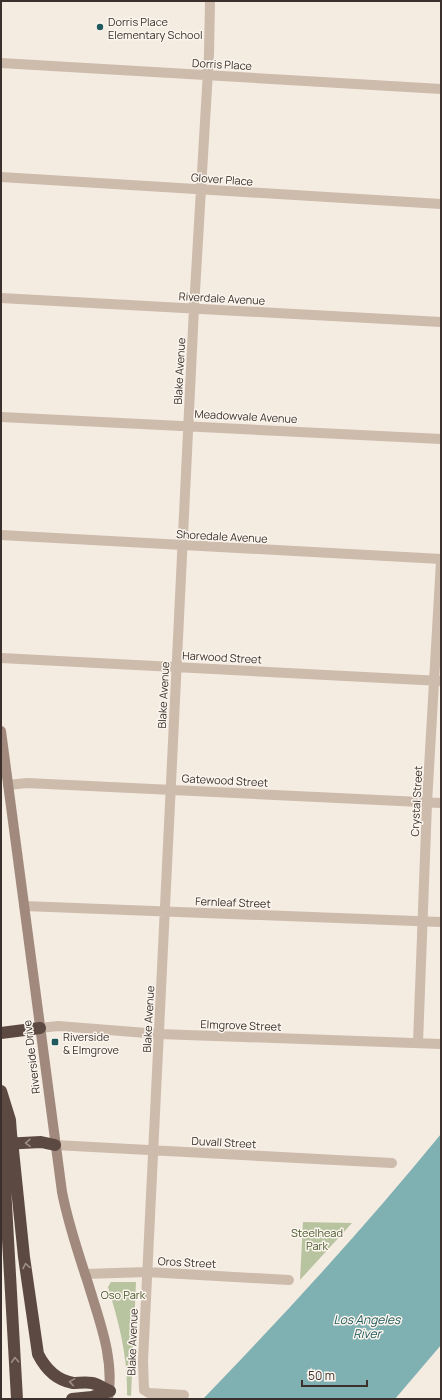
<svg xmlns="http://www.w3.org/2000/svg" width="442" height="1400" viewBox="0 0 442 1400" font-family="Manrope,sans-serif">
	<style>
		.green { fill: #b8c4a0 }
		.water { fill: #7fb0b2 }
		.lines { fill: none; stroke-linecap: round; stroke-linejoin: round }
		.street { stroke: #cdbbac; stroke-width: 10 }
		.secondary { stroke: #a18a7d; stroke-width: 10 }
		.highway { stroke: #5c4a42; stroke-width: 12 }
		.highway-bridge { stroke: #5c4a42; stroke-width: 12 }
		.oneway { stroke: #9c8e87 }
		.poi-dot { fill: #1f5a5e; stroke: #fbf5ee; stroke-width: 1.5 }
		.labels { text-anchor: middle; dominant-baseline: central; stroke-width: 3; stroke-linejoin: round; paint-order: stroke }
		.poi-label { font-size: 11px; fill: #3b302b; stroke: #fbf5ee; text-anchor: start }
		.street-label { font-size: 11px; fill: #3b302b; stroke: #fbf5ee }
		.park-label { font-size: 11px; fill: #4a5a2e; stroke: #fbf5ee }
		.water-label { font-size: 12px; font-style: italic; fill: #1f5a5e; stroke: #fbf5ee }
	</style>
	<rect width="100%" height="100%" fill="#f4ebe1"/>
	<path class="green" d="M 303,1222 L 352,1223 L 300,1280 Z
		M 111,1282 L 136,1282 L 131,1396 L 127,1395 C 128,1357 119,1323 108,1287 Z"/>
	<path class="water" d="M 441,1134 L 441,1345 L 395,1399 L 203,1399 C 286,1313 366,1226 441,1134 Z"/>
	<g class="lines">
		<path class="street" d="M 1,63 L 441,89
			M 1,177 L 441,204
			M 1,298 L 441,322
			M 1,417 L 441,439
			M 1,535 L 441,559
			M 1,658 L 441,681
			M 8,785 L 27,783 L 441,803
			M 24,906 L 441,922
			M 40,1028 L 58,1026 L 159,1034 L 441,1044
			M 418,1043 L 427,803 L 441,561
			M 55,1145 L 392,1163
			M 85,1274 L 147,1272 L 289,1280
			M 184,1395 L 149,1393 L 144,1390 L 143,1361 L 194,308 L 209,54 L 210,1"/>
		<path class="secondary" d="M 1,731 L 62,1192 C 68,1223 78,1253 88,1283 C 99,1320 115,1359 108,1399"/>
		<path class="highway" d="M 1,1033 L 40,1028
			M 1,1091 L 10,1120 L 11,1134
			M 1,1121 L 2,1134
			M 3,1144 L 41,1142 L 55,1145
			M 13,1150 L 24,1257 L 38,1354 C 45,1368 56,1380 73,1383 C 79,1383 86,1382 92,1383 C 98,1384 104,1389 110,1391
			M 3,1151 L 17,1399
			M 72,1399 L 92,1397 L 110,1391"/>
		<path class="highway-bridge" d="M 2,1134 L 3,1151
			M 11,1134 L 13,1150"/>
	</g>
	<defs><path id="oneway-chevron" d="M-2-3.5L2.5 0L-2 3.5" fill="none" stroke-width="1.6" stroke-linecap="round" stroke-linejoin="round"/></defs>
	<g class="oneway">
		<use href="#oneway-chevron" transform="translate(28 1143) rotate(177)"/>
		<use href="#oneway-chevron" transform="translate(26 1266) rotate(-101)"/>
		<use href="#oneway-chevron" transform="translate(15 1360) rotate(-93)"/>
		<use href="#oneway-chevron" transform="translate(72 1382) rotate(-171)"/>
	</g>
	<g class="poi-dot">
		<circle cx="100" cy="27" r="4"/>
		<rect x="51" y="1038" width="8" height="8" rx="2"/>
	</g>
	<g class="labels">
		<g class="poi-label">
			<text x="108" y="21">Dorris Place<tspan x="108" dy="13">Elementary School</tspan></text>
			<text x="63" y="1036">Riverside<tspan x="63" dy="13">&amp; Elmgrove</tspan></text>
		</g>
		<g class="street-label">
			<text transform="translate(222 64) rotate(3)">Dorris Place</text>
			<text transform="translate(222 179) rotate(4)">Glover Place</text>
			<text transform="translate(222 298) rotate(3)">Riverdale Avenue</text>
			<text transform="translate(179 371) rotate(-87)">Blake Avenue</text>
			<text transform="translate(246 416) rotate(3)">Meadowvale Avenue</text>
			<text transform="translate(222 536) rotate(3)">Shoredale Avenue</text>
			<text transform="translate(222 657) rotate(3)">Harwood Street</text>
			<text transform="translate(163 695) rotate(-87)">Blake Avenue</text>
			<text transform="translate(225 780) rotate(3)">Gatewood Street</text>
			<text transform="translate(416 801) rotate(-87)">Crystal Street</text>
			<text transform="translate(233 902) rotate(2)">Fernleaf Street</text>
			<text transform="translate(148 1019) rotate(-87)">Blake Avenue</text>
			<text transform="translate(241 1025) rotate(2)">Elmgrove Street</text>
			<text transform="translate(31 1057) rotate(-97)">Riverside Drive</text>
			<text transform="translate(224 1142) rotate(3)">Duvall Street</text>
			<text transform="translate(187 1262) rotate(3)">Oros Street</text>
			<text transform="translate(132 1342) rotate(-88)">Blake Avenue</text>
		</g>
		<g class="park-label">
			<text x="317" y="1232">Steelhead<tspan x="317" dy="13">Park</tspan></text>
			<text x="123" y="1294">Oso Park</text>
		</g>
		<g class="water-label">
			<text x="367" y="1319">Los Angeles<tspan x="367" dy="14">River</tspan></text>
		</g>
	</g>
	<rect width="442" height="1400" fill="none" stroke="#3b302b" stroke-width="4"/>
	<path d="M302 1380v6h65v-6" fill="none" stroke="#3b302b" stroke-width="2"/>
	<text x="308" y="1380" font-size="12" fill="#3b302b" stroke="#fbf5ee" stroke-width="3" paint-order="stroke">50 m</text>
</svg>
